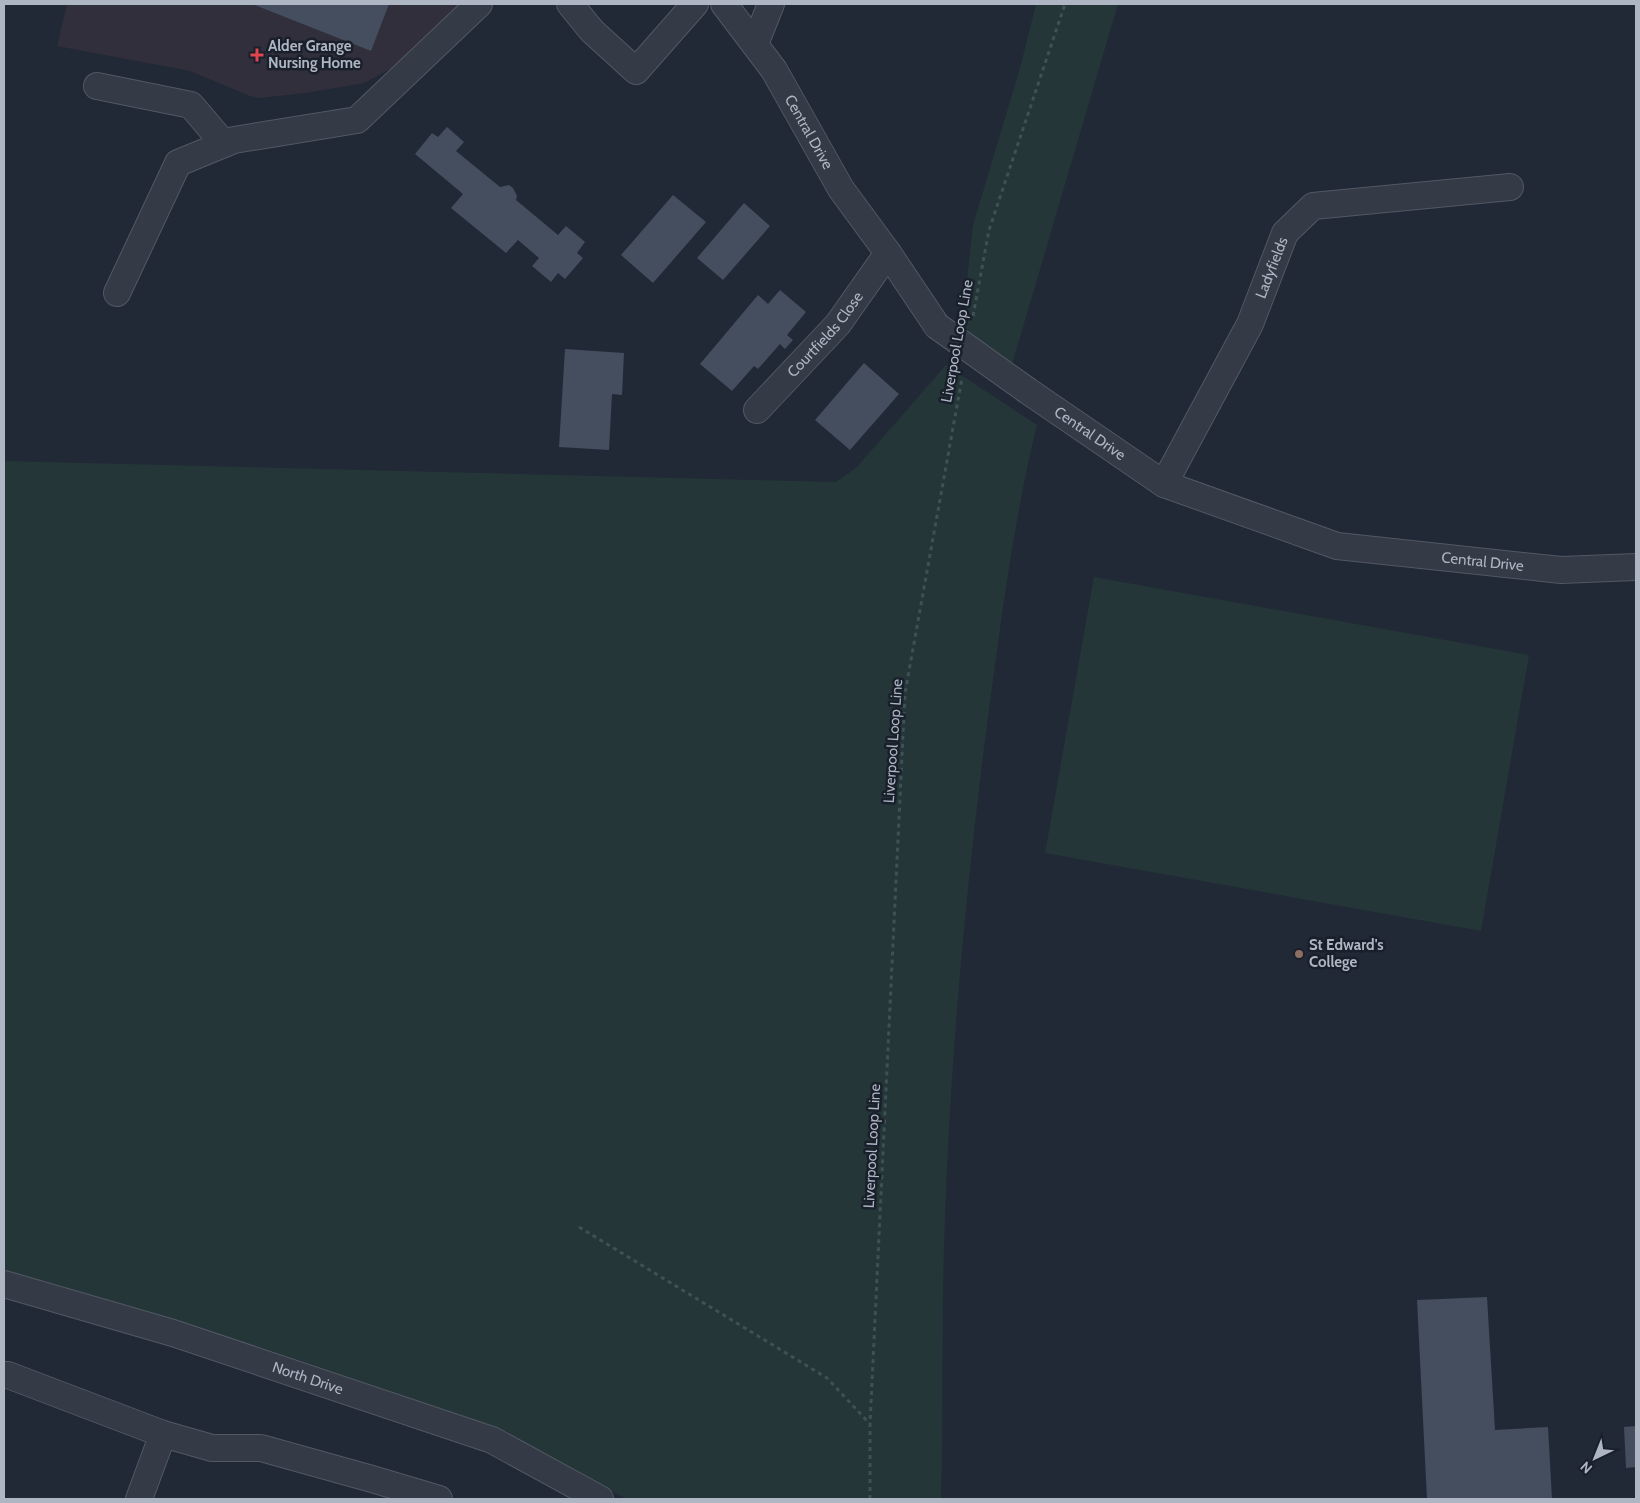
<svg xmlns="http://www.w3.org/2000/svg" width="1640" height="1503" viewBox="0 0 1640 1503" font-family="Cabin,sans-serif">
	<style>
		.medical { fill: #312f3b }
		.green { fill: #243638 }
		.building { fill: #444e5e }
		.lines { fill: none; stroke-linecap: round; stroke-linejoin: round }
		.minor-casing { stroke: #525864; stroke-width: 28 }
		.path { stroke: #405155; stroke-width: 3; stroke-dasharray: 4 4; stroke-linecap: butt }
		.minor { stroke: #343b47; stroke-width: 26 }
		.minor-bridge-casing { stroke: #525864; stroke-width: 28; stroke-linecap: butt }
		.minor-bridge { stroke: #343b47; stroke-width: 26 }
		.health-dot { fill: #e0444e; stroke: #1a202b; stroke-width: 2 }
		.education-dot { fill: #8d6e63; stroke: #1a202b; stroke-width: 2 }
		.labels { text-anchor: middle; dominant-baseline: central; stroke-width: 5; stroke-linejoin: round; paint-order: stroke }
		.poi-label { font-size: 15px; font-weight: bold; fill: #aeb5c3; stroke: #1a202b; text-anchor: start }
		.street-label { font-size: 15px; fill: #aeb5c3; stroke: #1a202b }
	</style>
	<rect width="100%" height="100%" fill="#212936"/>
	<path class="medical" d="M 67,4 L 459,4 L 398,65 L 364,83 L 306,93 L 259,98 L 250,96 L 190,71 L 57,46 Z"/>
	<path class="green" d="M 1036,4 L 1118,4 L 1011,368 L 961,336 L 973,225 L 1020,68 Z
		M 946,365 L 1037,425 C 1014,518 1002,614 989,709 C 967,877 951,1047 945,1217 C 941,1311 944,1405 941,1499 L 627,1499 L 481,1427 L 4,1278 L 4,461 L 836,482 L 856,468 Z
		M 1094,577 L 1529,655 L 1481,931 L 1045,853 Z"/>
	<path class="building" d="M 252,4 L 389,4 L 371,51 Z
		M 447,127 L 464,142 L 456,151 L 500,187 L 509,185 L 513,188 L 517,196 L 516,200 L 558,235 L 566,226 L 585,242 L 577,253 L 583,258 L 565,279 L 558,273 L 551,282 L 532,266 L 539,258 L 518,240 L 506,253 L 451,208 L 463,194 L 415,154 L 432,133 L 438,137 Z
		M 673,195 L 706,222 L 653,283 L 621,255 Z
		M 744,203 L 770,226 L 723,280 L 697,258 Z
		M 780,290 L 806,312 L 787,335 L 793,340 L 785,349 L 780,344 L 758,369 L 754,366 L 732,391 L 700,364 L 758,295 L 768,304 Z
		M 565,349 L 624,353 L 622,395 L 612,394 L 609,450 L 559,447 Z
		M 864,363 L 899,394 L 850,450 L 815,420 Z
		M 1487,1297 L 1495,1430 L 1548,1427 L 1552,1499 L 1427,1499 L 1417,1300 Z
		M 1636,1426 L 1636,1467 L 1626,1468 L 1624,1427 Z"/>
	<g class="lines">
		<g class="minor-casing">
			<g id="minor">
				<path d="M 570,4 L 592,31 L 636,71 L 695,4"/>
				<path id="s1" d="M 724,4 L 774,70 L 841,189 L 888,253 L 937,326"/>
				<path d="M 755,44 L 771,4"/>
				<path d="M 97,86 L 191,105 L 224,144"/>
				<path d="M 117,293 L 178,163 L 234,140 L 357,120 L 479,4"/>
				<path id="s2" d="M 1028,391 L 1164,484 L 1337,546 L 1561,570 L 1636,567"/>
				<path id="s3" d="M 757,410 L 838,324 L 888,253"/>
				<path id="s4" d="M 1164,484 L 1250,324 L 1285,233 L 1313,206 L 1510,187"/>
				<path id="s5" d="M 4,1284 L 173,1333 L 492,1440 L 600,1499"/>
				<path d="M 4,1375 L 8,1375 L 163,1434 L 212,1448 L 261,1448 L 372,1479 L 439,1499"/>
				<path d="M 139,1499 L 163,1434"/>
			</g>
		</g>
		<path class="path" d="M 973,316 L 989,230 L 1065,4
			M 579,1227 L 827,1378 L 870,1424
			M 870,1499 L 870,1424 L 905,693 L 962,378"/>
		<use href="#minor" class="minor"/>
		<g class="minor-bridge-casing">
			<path id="minor-bridge" d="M 937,326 L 1028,391"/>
		</g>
		<use href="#minor-bridge" class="minor-bridge"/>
	</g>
	<path class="health-dot" d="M254.5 47.5h5v5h5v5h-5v5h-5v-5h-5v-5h5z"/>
	<circle class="education-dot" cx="1299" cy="954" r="5"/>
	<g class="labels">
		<g class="poi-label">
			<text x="268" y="46">Alder Grange<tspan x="268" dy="17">Nursing Home</tspan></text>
			<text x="1309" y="945">St Edward's<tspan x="1309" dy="17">College</tspan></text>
		</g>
		<g class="street-label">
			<text stroke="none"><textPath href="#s1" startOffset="154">Central Drive</textPath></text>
			<text stroke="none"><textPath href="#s4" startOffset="242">Ladyfields</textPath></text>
			<text stroke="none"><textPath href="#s3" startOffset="102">Courtfields Close</textPath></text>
			<text transform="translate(957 341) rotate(-80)">Liverpool Loop Line</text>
			<text stroke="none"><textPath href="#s2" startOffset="75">Central Drive</textPath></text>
			<text stroke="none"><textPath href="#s2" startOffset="495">Central Drive</textPath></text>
			<text transform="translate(893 741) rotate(-86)">Liverpool Loop Line</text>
			<text transform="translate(872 1146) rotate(-87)">Liverpool Loop Line</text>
			<text stroke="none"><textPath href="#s5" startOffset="318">North Drive</textPath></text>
		</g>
	</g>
	<rect width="1640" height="1503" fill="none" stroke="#aeb5c3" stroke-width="10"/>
	<g transform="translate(1595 1458) rotate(223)" stroke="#1a202b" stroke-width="4" paint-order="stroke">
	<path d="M0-4L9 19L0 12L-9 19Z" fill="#aeb5c3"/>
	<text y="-8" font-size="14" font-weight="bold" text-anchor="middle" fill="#aeb5c3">N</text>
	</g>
</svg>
